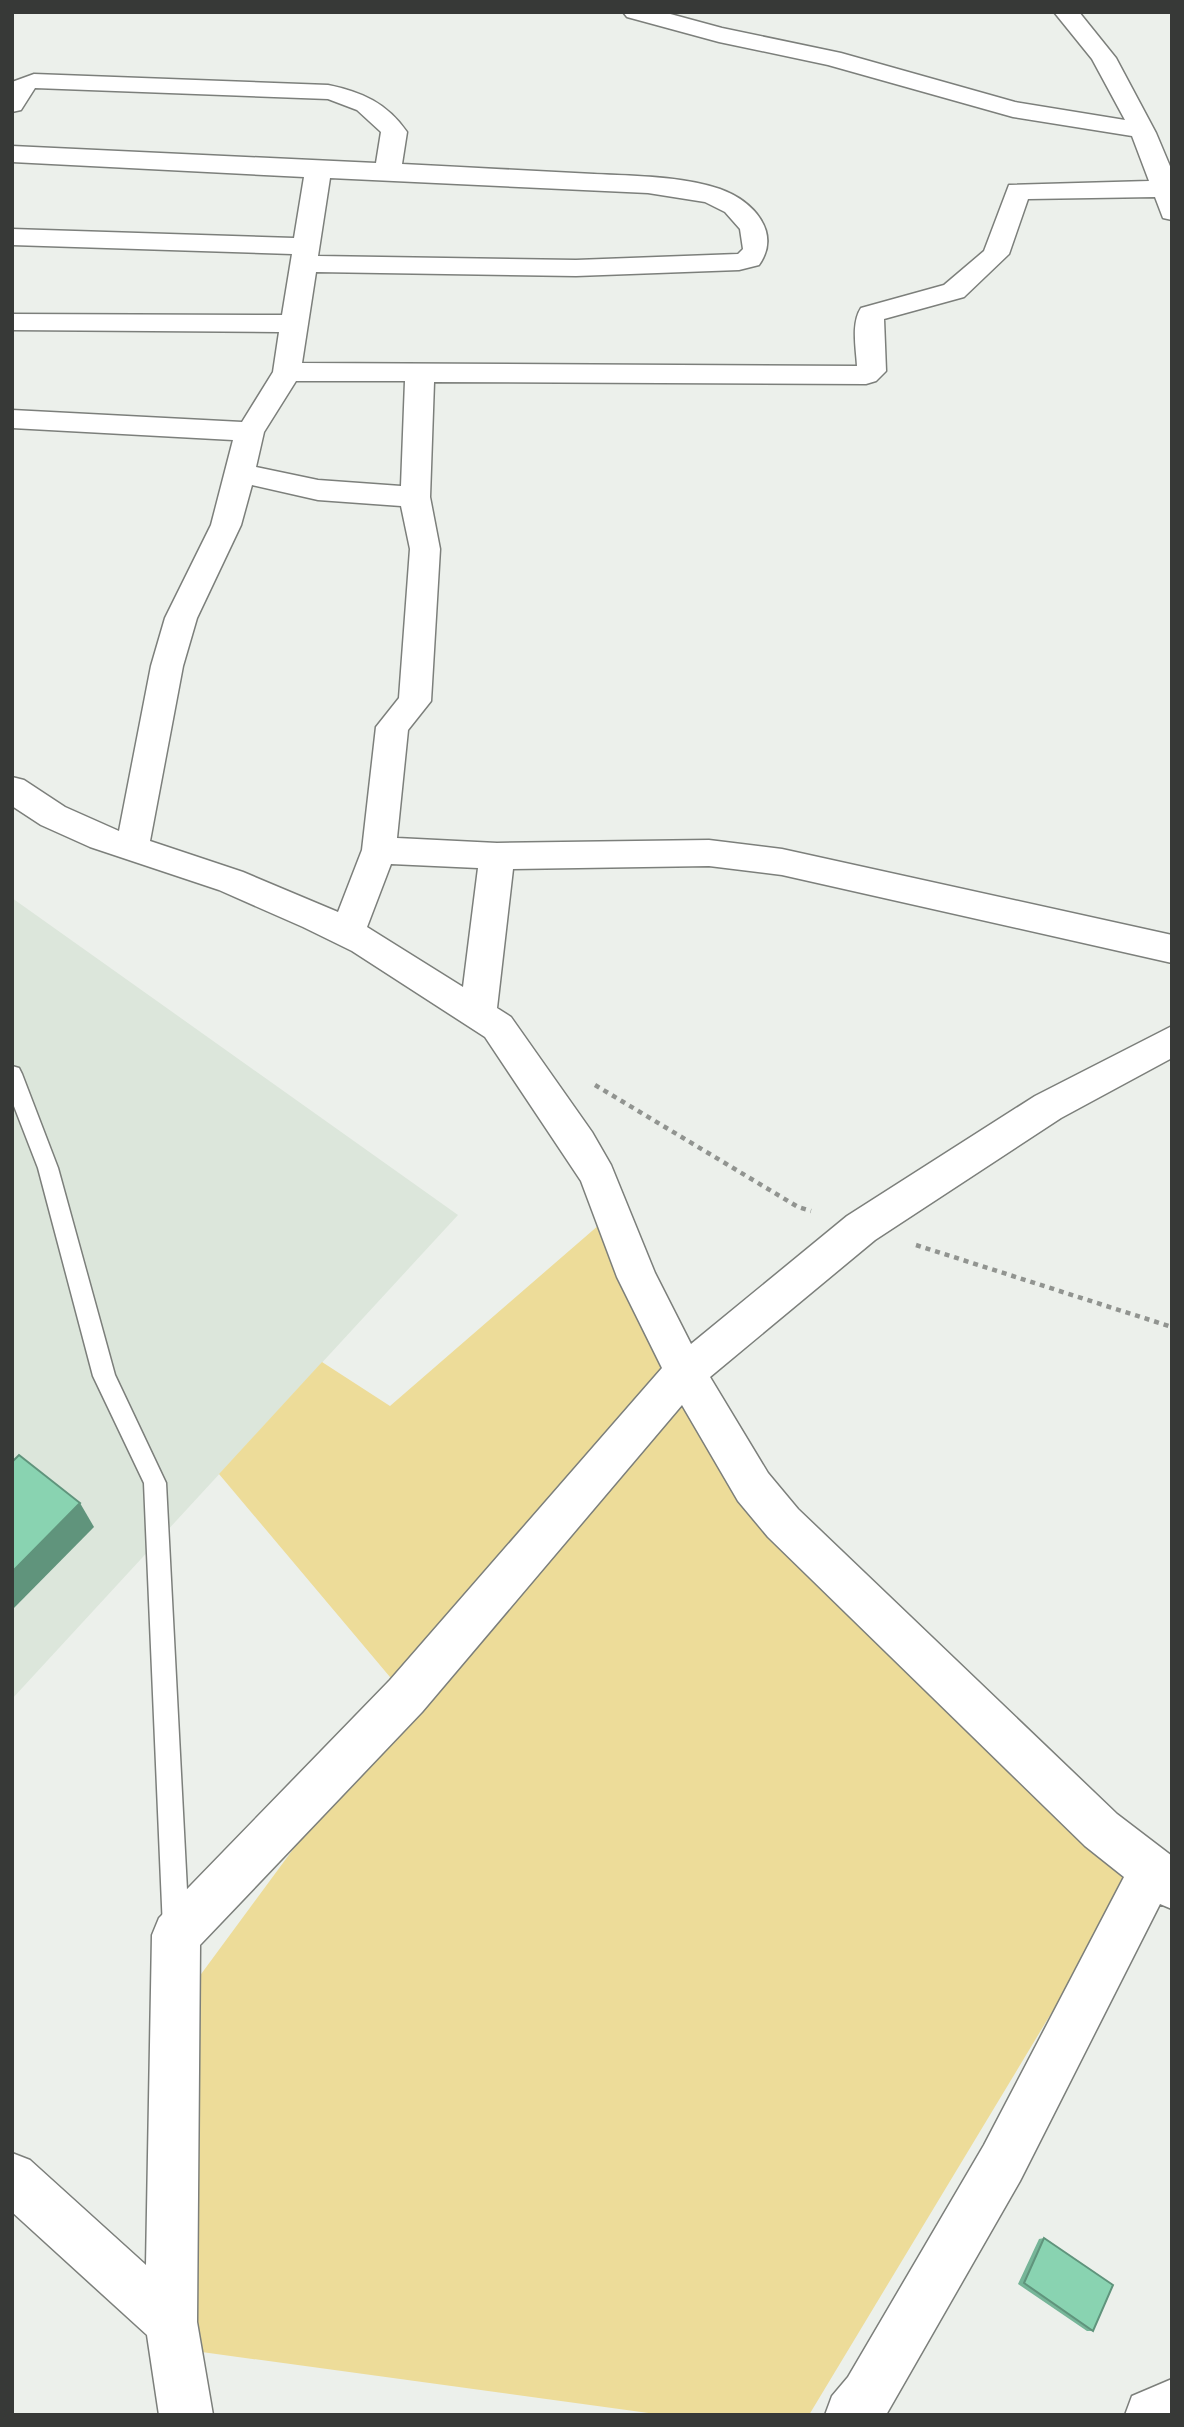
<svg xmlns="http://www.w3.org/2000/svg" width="1184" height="2427" viewBox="0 0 1184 2427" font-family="'Sofia Sans Condensed',sans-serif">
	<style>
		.built { fill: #dce6db }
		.green { fill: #eddc99 }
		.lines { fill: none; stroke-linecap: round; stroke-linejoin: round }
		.service-casing { stroke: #7c7f7b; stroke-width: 3 }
		.minor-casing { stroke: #7c7f7b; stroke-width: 3 }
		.path { stroke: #919490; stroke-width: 4.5; stroke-dasharray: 5 5; stroke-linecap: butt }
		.service { fill: #fff; fill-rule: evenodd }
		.minor { fill: #fff; fill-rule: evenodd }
		.wall { fill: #76b598 }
		.shaded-wall { fill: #60947c }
		.building { fill: #89d3b1; stroke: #60947c; stroke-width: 2 }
	</style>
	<rect width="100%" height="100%" fill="#ecf0eb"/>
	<path class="built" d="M 12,898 L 458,1215 L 12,1699 Z"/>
	<path class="green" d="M 607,1218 L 744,1500 L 1134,1876 L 809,2415 L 663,2415 L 180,2349 L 154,2038 L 406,1696 L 219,1474 L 322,1362 L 390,1406 Z"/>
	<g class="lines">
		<g class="service-casing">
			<path id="service" d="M 12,1066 L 19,1068 L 22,1074 L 58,1168 L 115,1375 L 166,1483 L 189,1929 L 185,1938 L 176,1942 L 167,1938 L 163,1929 L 144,1483 L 93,1376 L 38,1168 L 12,1101 Z"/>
		</g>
		<g class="minor-casing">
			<path id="minor" d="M 623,12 L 663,12 L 722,28 L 841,53 L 1015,102 L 1125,120 L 1092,59 L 1054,12 L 1079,12 L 1116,58 L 1156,133 L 1172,171 L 1172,220 L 1163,218 L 1155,197 L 1028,199 L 1009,254 L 964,297 L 884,319 L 886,371 L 876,381 L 866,384 L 434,382 L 430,497 L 440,549 L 431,701 L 408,730 L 397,838 L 497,843 L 709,840 L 782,849 L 1172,935 L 1172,963 L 782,875 L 709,866 L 513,869 L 497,1008 L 511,1017 L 592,1132 L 611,1165 L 655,1273 L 691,1344 L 847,1216 L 1035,1096 L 1172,1026 L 1172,1058 L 1061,1118 L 875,1240 L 710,1377 L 768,1473 L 798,1509 L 1117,1814 L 1172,1856 L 1172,1909 L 1160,1904 L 1020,2181 L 886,2415 L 825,2415 L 832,2396 L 848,2377 L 984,2145 L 1124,1877 L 1085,1846 L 768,1537 L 738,1501 L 682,1405 L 422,1712 L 200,1945 L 197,2322 L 213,2415 L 159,2415 L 147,2335 L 12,2212 L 12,2153 L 30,2160 L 146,2265 L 152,1935 L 159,1918 L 390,1680 L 662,1368 L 617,1277 L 581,1181 L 485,1037 L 352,951 L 303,927 L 219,890 L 90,847 L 41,825 L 12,806 L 12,777 L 24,780 L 65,807 L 119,831 L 151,666 L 165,618 L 211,525 L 233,440 L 12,428 L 12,410 L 242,422 L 273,372 L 279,332 L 12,330 L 12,314 L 282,315 L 292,254 L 12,245 L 12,229 L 294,238 L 304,177 L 12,162 L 12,146 L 376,163 L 381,132 L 357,110 L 328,99 L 35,88 L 21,110 L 12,112 L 12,82 L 34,74 L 328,85 C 362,92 387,103 407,132 L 402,164 C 466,167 530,171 594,174 C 634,176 682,176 720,189 C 753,201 782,232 759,265 L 739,270 L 576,276 L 316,272 L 302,363 L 857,366 C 856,348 851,323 861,308 L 944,285 L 984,251 L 1009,185 L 1149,181 L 1132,136 L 1013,117 L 828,65 L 719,42 L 627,17 ZM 330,178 L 648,193 L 705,202 L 725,212 L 740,229 L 743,249 L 738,254 L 576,260 L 318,256 ZM 296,381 L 405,381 L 401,486 L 318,480 L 256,467 L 264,432 ZM 252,485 L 318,500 L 401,506 L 410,549 L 399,698 L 376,727 L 362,850 L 338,912 L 243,872 L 150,841 L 183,666 L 197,618 L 241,525 ZM 391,864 L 478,868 L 463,987 L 367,927 Z
				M 1172,2379 L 1172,2415 L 1125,2415 L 1132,2396 Z"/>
		</g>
		<path class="path" d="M 595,1085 L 798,1207 L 811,1211
			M 916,1245 L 1172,1327"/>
		<use href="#service" class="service"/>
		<use href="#minor" class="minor"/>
	</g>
	<path class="wall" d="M 1044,2238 L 1093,2331 L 1087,2331 L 1018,2284 L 1039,2239 Z"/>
	<path class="shaded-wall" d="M 80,1503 L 94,1527 L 12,1610 L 12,1572 Z"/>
	<path class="building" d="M 19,1455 L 80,1503 L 12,1572 L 12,1462 Z
		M 1044,2238 L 1113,2285 L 1093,2331 L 1024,2283 Z"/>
	<rect width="1184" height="2427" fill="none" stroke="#373937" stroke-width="28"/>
</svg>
